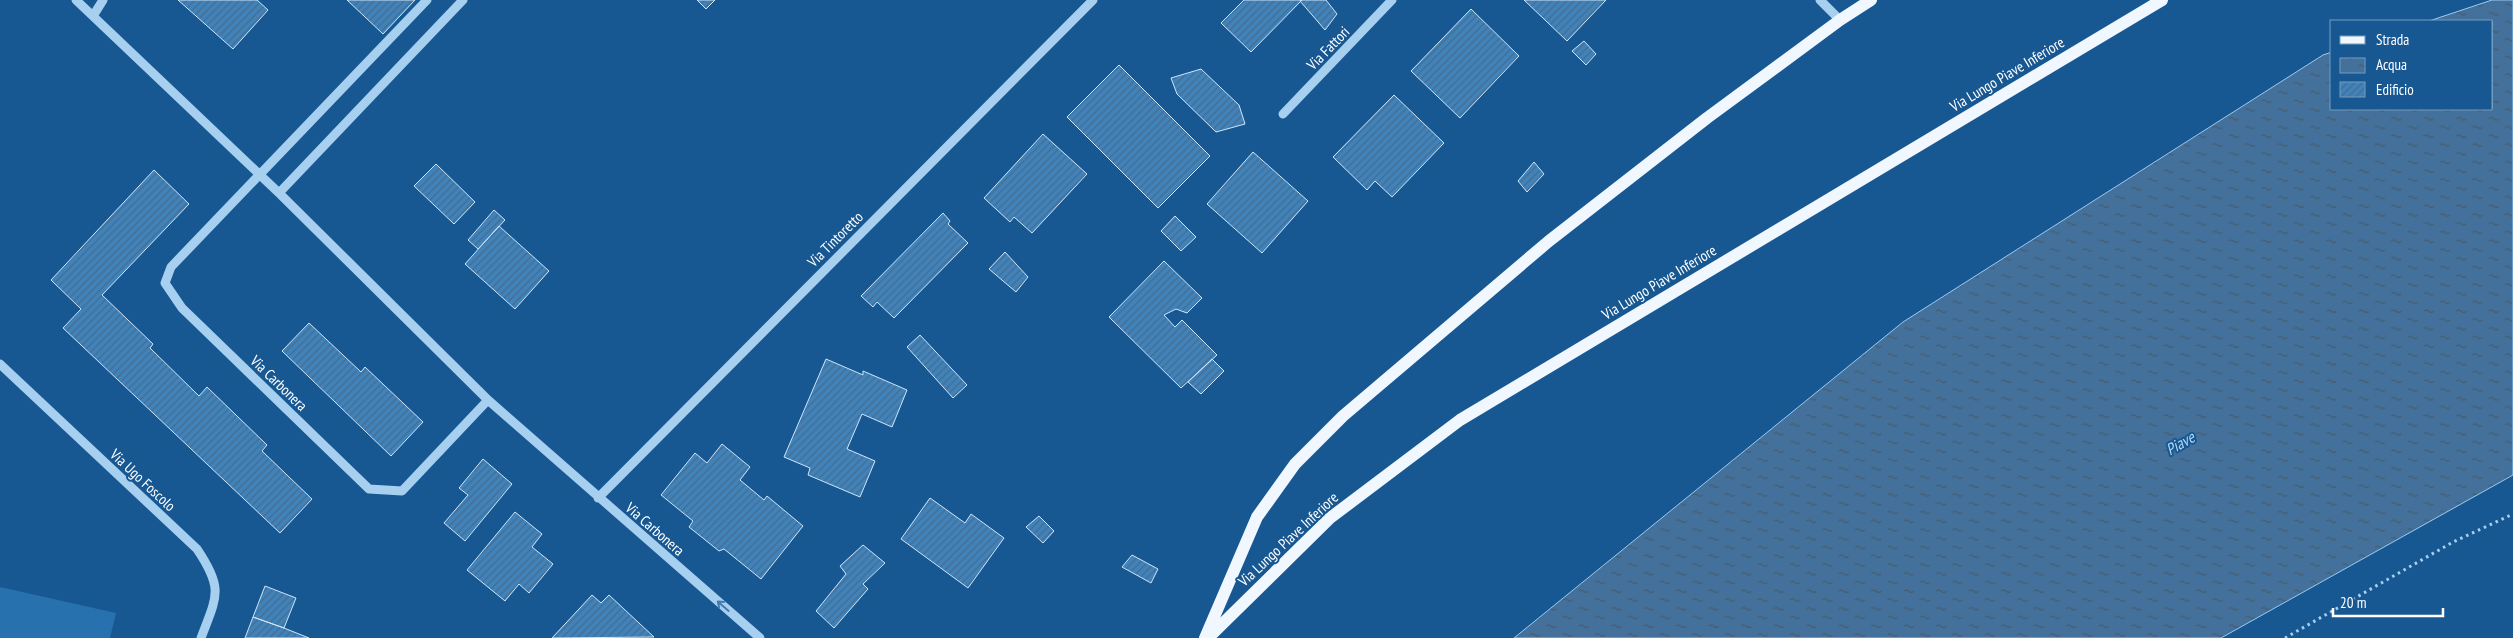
<svg xmlns="http://www.w3.org/2000/svg" width="2513" height="638" viewBox="0 0 2513 638" font-family="'PT Sans Narrow',sans-serif">
	<style>
		.pitch { fill: #2771af }
		.water { fill: url(#water-ripples); stroke: #99cbf2 }
		.building { fill: url(#building-hatch); stroke: #cee6fb }
		.lines { fill: none; stroke-linecap: round; stroke-linejoin: round }
		.path { stroke: #a7cff0; stroke-width: 3; stroke-dasharray: 2.5 4; stroke-linecap: butt }
		.minor { stroke: #a7cff0; stroke-width: 9 }
		.major { stroke: #f0f7ff; stroke-width: 12 }
		.oneway { stroke: #437cae }
		.labels { text-anchor: middle; dominant-baseline: central; stroke-width: 4; stroke-linejoin: round; paint-order: stroke }
		.street-label { font-size: 15px; fill: #fff; stroke: #185892 }
		.water-label { font-size: 16px; font-style: italic; fill: #b3d8f7; stroke: #185892 }
	</style>
	<defs>
		<pattern id="water-ripples" width="26" height="14" patternUnits="userSpaceOnUse" patternTransform="scale(1.25)"><rect width="26" height="14" fill="#43719b"/><path d="M2 4q2-2 4 0t4 0M15 11q2-2 4 0t4 0" fill="none" stroke="#485b6c"/></pattern>
		<pattern id="building-hatch" width="6" height="6" patternUnits="userSpaceOnUse" patternTransform="scale(1.25)"><rect width="6" height="6" fill="#4082ba"/><path d="M-1 1l2-2M0 6l6-6M5 7l2-2" fill="none" stroke="#456c8e"/></pattern>
	</defs>
	<rect width="100%" height="100%" fill="#185892"/>
	<path class="pitch" d="M 0,587 L 116,613 L 110,638 L 0,638 Z"/>
	<path class="water" d="M 2492,0 L 2513,0 L 2513,475 L 2221,638 L 1514,638 L 1903,322 L 2323,55 L 2332,52 L 2332,109 L 2492,109 L 2492,21 L 2429,21 Z"/>
	<path class="building" d="M 178,0 L 257,0 L 268,10 L 233,49 Z
		M 347,0 L 415,0 L 383,34 Z
		M 697,0 L 715,0 L 706,9 Z
		M 1244,0 L 1302,0 L 1251,52 L 1221,23 Z
		M 1302,0 L 1326,0 L 1337,14 L 1325,30 L 1300,1 Z
		M 1524,0 L 1606,0 L 1567,41 Z
		M 1471,9 L 1519,56 L 1460,118 L 1411,71 Z
		M 1584,41 L 1596,54 L 1586,65 L 1572,51 Z
		M 1119,65 L 1210,156 L 1158,208 L 1067,117 Z
		M 1201,69 L 1239,105 L 1245,124 L 1216,132 L 1177,94 L 1171,78 Z
		M 1394,95 L 1444,143 L 1392,197 L 1375,181 L 1367,190 L 1333,157 Z
		M 1043,134 L 1087,174 L 1032,233 L 1014,217 L 1010,222 L 984,198 Z
		M 1253,152 L 1308,201 L 1262,253 L 1207,204 Z
		M 1534,162 L 1544,174 L 1527,192 L 1518,181 Z
		M 436,164 L 475,202 L 454,224 L 414,186 Z
		M 154,170 L 189,204 L 102,295 L 153,344 L 150,348 L 199,396 L 207,387 L 267,445 L 262,451 L 312,499 L 280,533 L 63,328 L 81,309 L 51,280 Z
		M 494,210 L 505,220 L 478,249 L 468,240 Z
		M 943,213 L 950,221 L 948,224 L 968,243 L 894,318 L 877,302 L 873,307 L 861,296 Z
		M 1175,216 L 1196,237 L 1181,251 L 1161,231 Z
		M 499,226 L 549,271 L 515,309 L 465,264 Z
		M 1005,252 L 1028,277 L 1016,292 L 989,269 Z
		M 1164,261 L 1202,298 L 1187,313 L 1176,309 L 1164,315 L 1175,327 L 1182,320 L 1217,355 L 1181,388 L 1109,317 Z
		M 309,323 L 361,372 L 365,367 L 423,422 L 391,456 L 282,351 Z
		M 920,335 L 967,385 L 953,398 L 907,347 Z
		M 826,359 L 863,375 L 863,371 L 907,390 L 892,427 L 862,414 L 847,449 L 875,461 L 860,497 L 808,475 L 810,468 L 784,457 Z
		M 1212,359 L 1224,371 L 1201,394 L 1188,382 Z
		M 722,444 L 750,467 L 740,480 L 764,500 L 767,496 L 803,526 L 761,579 L 724,549 L 719,551 L 689,527 L 693,521 L 661,495 L 695,453 L 707,463 Z
		M 483,459 L 512,484 L 465,541 L 444,523 L 468,495 L 459,488 Z
		M 930,498 L 965,523 L 971,514 L 1004,538 L 968,588 L 901,539 Z
		M 515,512 L 542,534 L 532,547 L 553,564 L 529,593 L 519,584 L 505,601 L 467,570 Z
		M 1039,516 L 1054,531 L 1043,543 L 1026,527 Z
		M 863,545 L 885,563 L 863,584 L 868,589 L 834,628 L 816,611 L 846,574 L 840,566 Z
		M 1132,555 L 1158,569 L 1151,583 L 1122,567 Z
		M 265,586 L 296,598 L 284,628 L 253,617 Z
		M 592,595 L 601,603 L 609,595 L 654,637 L 552,638 Z
		M 253,617 L 284,628 L 309,638 L 245,638 Z"/>
	<g class="lines">
		<path class="path" d="M 2285,638 L 2453,542 L 2513,514"/>
		<path class="minor" d="M 76,0 L 279,193 L 488,400 L 760,638
			M 427,0 L 171,267 L 165,283 L 182,308 L 369,489 L 402,491 L 488,400
			M 1820,0 L 1840,20
			M 93,16 L 103,0
			M 1283,114 L 1392,0
			M 279,193 L 463,0
			M 0,364 L 197,549 C 224,589 217,596 201,638
			M 598,498 L 1093,0"/>
		<path class="major" d="M 1205,638 L 1257,517 L 1295,464 L 1343,416 L 1549,241 L 1707,118 L 1840,20 L 1871,0
			M 1208,638 L 1330,518 L 1460,420 L 2162,0"/>
	</g>
	<defs><path id="oneway-shaft" d="M-6 0H5M1.5-3L5.5 0L1.5 3" fill="none" stroke-width="1.6" stroke-linecap="round" stroke-linejoin="round" transform="scale(1.25)"/></defs>
	<use class="oneway" href="#oneway-shaft" transform="translate(723 606) rotate(-139)"/>
	<g class="labels">
		<g class="street-label">
			<text transform="translate(1328 48) rotate(-46)">Via Fattori</text>
			<text transform="translate(2007 74) rotate(-31)">Via Lungo Piave Inferiore</text>
			<text transform="translate(835 239) rotate(-45)">Via Tintoretto</text>
			<text transform="translate(1659 282) rotate(-31)">Via Lungo Piave Inferiore</text>
			<text transform="translate(279 383) rotate(44)">Via Carbonera</text>
			<text transform="translate(143 480) rotate(43)">Via Ugo Foscolo</text>
			<text transform="translate(655 529) rotate(41)">Via Carbonera</text>
			<text transform="translate(1288 539) rotate(-43)">Via Lungo Piave Inferiore</text>
		</g>
		<g class="water-label">
			<text transform="translate(2180 443) rotate(-30)">Piave</text>
		</g>
	</g>
	<rect x="2330" y="20" width="162" height="90" fill="#185892" stroke="#749bbe"/>
	<rect x="2340" y="36" width="25" height="8" fill="#f0f7ff" stroke="#749bbe"/>
	<text x="2376" y="45" font-size="15" fill="#ffffff">Strada</text>
	<rect x="2340" y="58" width="25" height="15" fill="url(#water-ripples)" stroke="#749bbe"/>
	<text x="2376" y="70" font-size="15" fill="#ffffff">Acqua</text>
	<rect x="2340" y="82" width="25" height="15" fill="url(#building-hatch)" stroke="#749bbe"/>
	<text x="2376" y="95" font-size="15" fill="#ffffff">Edificio</text>
	<path d="M2333 608v8h110v-8" fill="none" stroke="#ffffff" stroke-width="2.5"/>
	<text x="2340" y="608" font-size="15" fill="#ffffff" stroke="#185892" stroke-width="4" paint-order="stroke">20 m</text>
</svg>
